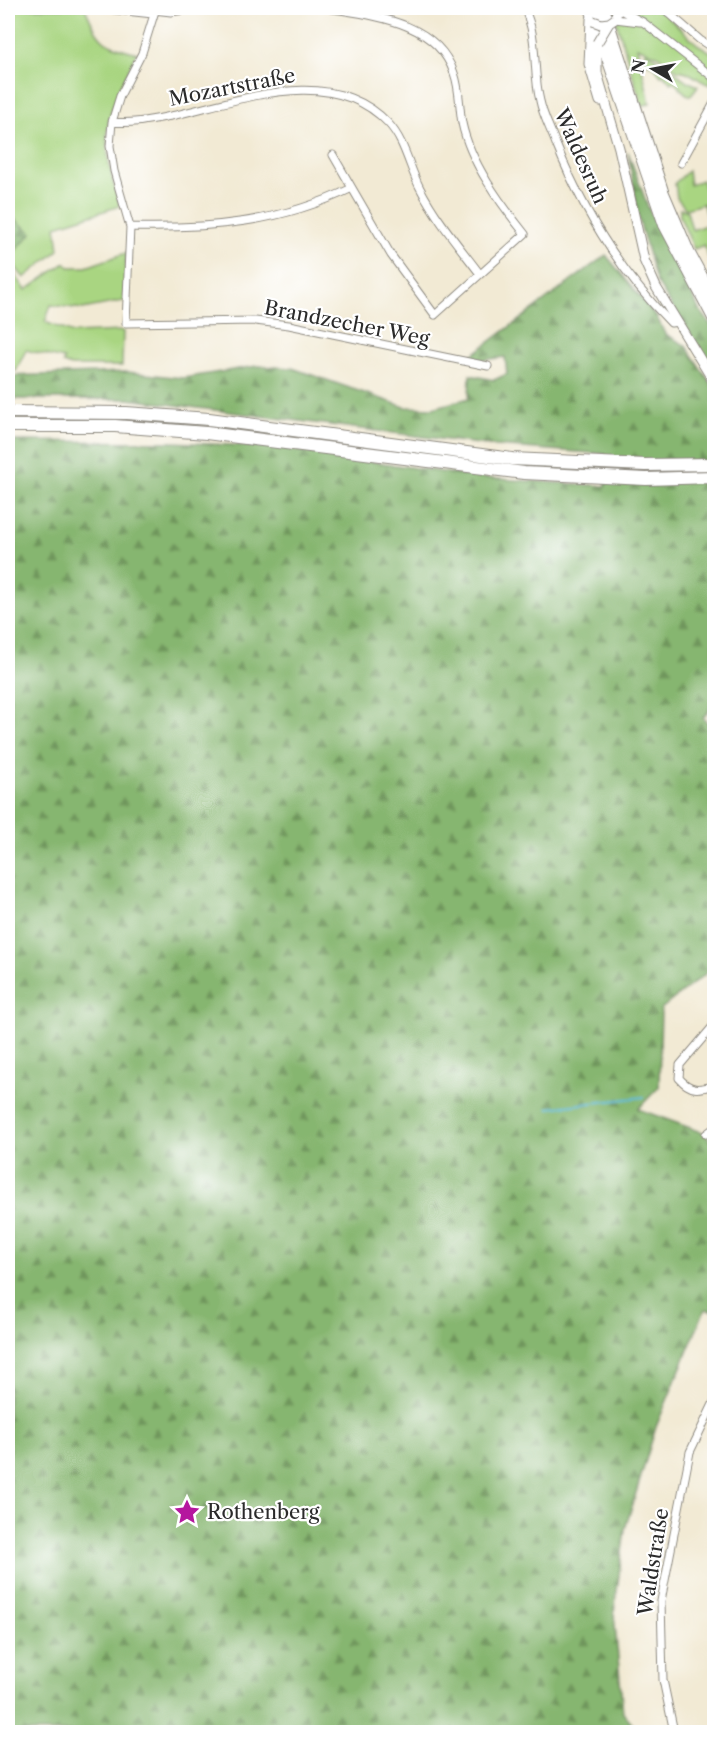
<svg xmlns="http://www.w3.org/2000/svg" width="722" height="1740" viewBox="0 0 722 1740" font-family="'Libre Caslon Text',serif">
	<style>
		.green { fill: #a9d581; stroke: #6a8056; stroke-width: 1.5 }
		.forest { fill: url(#forest-firs); stroke: #58704d; stroke-width: 1.5 }
		.lines { fill: none; stroke-linecap: round; stroke-linejoin: round }
		.stream { stroke: #5ebddd; stroke-width: 2 }
		.street-casing { stroke: #8e8a80; stroke-width: 9 }
		.secondary-casing { stroke: #8e8a80; stroke-width: 11 }
		.highway-casing { stroke: #8e8a80; stroke-width: 14 }
		.street { stroke: #fff; stroke-width: 7 }
		.secondary { stroke: #fff; stroke-width: 9 }
		.highway { stroke: #fff; stroke-width: 12 }
		.secondary-bridge-casing { stroke: #8e8a80; stroke-width: 11; stroke-linecap: butt }
		.secondary-bridge { stroke: #fff; stroke-width: 9 }
		.labels { text-anchor: middle; dominant-baseline: central; stroke-width: 4.5; stroke-linejoin: round; paint-order: stroke }
		.street-label { font-size: 20px; fill: #2b2b2b; stroke: #fff }
		.poi-label { font-size: 20px; fill: #2b2b2b; stroke: #fff; text-anchor: start }
	</style>
	<defs>
		<pattern id="forest-firs" width="22" height="20" patternUnits="userSpaceOnUse" patternTransform="scale(1.5)"><rect width="22" height="20" fill="#86b66f"/><path d="M5 1l3.5 6h-7zM16 11l3.5 6h-7z" fill="#6e945b"/></pattern>
	</defs>
	<rect width="100%" height="100%" fill="#fff"/>
	<filter id="ink" filterUnits="userSpaceOnUse"><feTurbulence type="fractalNoise" baseFrequency=".0167" numOctaves="2"/><feDisplacementMap in="SourceGraphic" scale="12" xChannelSelector="R" yChannelSelector="G"/><feConvolveMatrix kernelMatrix="1 2 1 2 8 2 1 2 1" color-interpolation-filters="sRGB"/></filter>
	<filter id="wash" filterUnits="userSpaceOnUse"><feTurbulence type="fractalNoise" baseFrequency=".008" numOctaves="4" result="noise"/><feDisplacementMap in="SourceGraphic" scale="24" xChannelSelector="R" yChannelSelector="G"/><feGaussianBlur stdDeviation="1.35" result="paint"/><feColorMatrix in="noise" values="0 0 0 0 0 0 0 0 0 0 0 0 0 0 0 0 0 1.4 0 .05"/><feComposite in="paint" operator="in"/></filter>
	<g filter="url(#wash)">
		<rect width="100%" height="100%" fill="#f2ead4"/>
		<path class="green" d="M 10,8 L 85,8 C 100,42 101,43 137,53 C 104,118 98,135 120,206 L 56,226 L 59,250 L 24,278 L 8,258 L 31,233 L 12,217 L 10,198 L 8,197 Z
			M 612,8 L 660,9 L 697,44 L 714,54 L 714,69 L 710,69 L 712,85 C 699,84 691,69 678,71 L 657,55 L 637,47 L 650,103 L 642,106 Z
			M 646,51 L 687,81 L 698,86 L 690,96 C 684,93 677,85 674,81 L 671,83 L 663,74 L 661,75 L 655,67 L 642,60 Z
			M 688,171 L 690,185 L 702,180 L 709,202 L 686,209 L 677,198 L 675,183 Z
			M 707,191 L 714,191 L 714,272 L 704,245 L 694,249 L 680,217 L 680,208 L 687,211 L 692,230 L 709,224 L 703,205 L 710,202 Z
			M 126,253 L 124,301 L 83,309 L 51,305 L 45,322 L 73,333 L 123,331 L 122,366 L 71,366 L 63,363 L 64,359 L 26,350 L 16,371 L 8,372 L 8,265 L 26,290 L 65,263 L 69,267 L 86,267 Z"/>
		<path class="forest" d="M 628,152 L 648,207 L 699,309 L 714,329 L 714,372 L 656,281 L 639,220 Z
			M 8,197 L 10,198 L 12,217 L 32,233 L 8,258 Z
			M 606,255 L 657,318 L 665,334 L 685,345 L 714,388 L 714,704 L 703,718 L 714,730 L 714,967 L 661,1009 L 659,1087 L 638,1109 L 704,1133 L 714,1145 L 714,1311 L 705,1309 L 656,1427 L 625,1529 L 614,1613 L 623,1713 L 639,1732 L 8,1732 L 8,441 L 172,442 L 272,447 L 484,478 L 606,486 L 605,454 L 495,446 L 128,399 L 8,399 L 8,376 L 127,372 L 183,378 L 257,366 L 292,368 L 405,407 L 433,408 L 469,398 L 470,375 L 494,380 L 507,374 L 505,357 L 475,361 L 472,355 Z"/>
		<g class="lines">
			<path class="stream" d="M 548,1108 L 644,1097"/>
		</g>
	</g>
	<g filter="url(#ink)">
		<g class="lines">
			<g class="street-casing">
				<path id="street" d="M 98,8 L 153,14
					M 156,8 L 142,53 L 120,96 L 112,122 L 110,146 L 114,171 L 130,227 L 126,323 L 255,321 L 289,325 L 488,366
					M 524,8 C 539,38 532,70 540,101 C 543,116 551,130 556,144 C 583,211 620,272 671,323 L 677,322
					M 663,8 L 700,40 L 714,49
					M 618,9 L 643,22 L 714,78
					M 154,10 L 171,12 L 196,8
					M 615,19 L 640,22
					M 112,122 C 133,124 151,120 171,116 C 240,101 331,63 388,123 C 405,141 409,167 420,188 C 436,219 459,246 480,274
					M 333,155 L 352,188
					M 681,163 L 714,103
					M 130,227 C 208,229 281,223 352,188 L 391,255 L 435,315 L 525,234 C 500,203 470,162 462,123 C 459,106 460,89 454,73 C 436,21 374,16 327,8
					M 714,1025 L 680,1065 L 679,1078 C 690,1091 699,1090 714,1085
					M 706,1134 L 714,1128
					M 674,1732 L 663,1680 L 661,1601 L 690,1452 L 714,1402"/>
			</g>
			<g class="secondary-casing">
				<path id="secondary" d="M 591,19 L 589,64 L 600,101
					M 615,19 L 618,8
					M 597,43 L 597,73 L 619,148 L 644,260 L 656,287 L 714,382"/>
			</g>
			<g class="highway-casing">
				<path id="highway" d="M 591,8 L 665,225 L 714,318
					M 603,8 L 662,191 L 688,252 L 714,300
					M 8,412 L 126,413 L 209,419 L 512,459 L 645,465 L 714,464
					M 8,426 L 115,426 L 206,433 L 524,473 L 646,479 L 714,477"/>
			</g>
			<use href="#street" class="street"/>
			<use href="#secondary" class="secondary"/>
			<use href="#highway" class="highway"/>
			<g class="secondary-bridge-casing">
				<path id="secondary-bridge" d="M 593,21 L 601,24 L 609,23
					M 597,43 L 609,23 L 615,19"/>
			</g>
			<use href="#secondary-bridge" class="secondary-bridge"/>
		</g>
	</g>
	<defs>
		<g id="sight-bare" transform="scale(2.07)"><path d="M0-6L1.8-2.2L6-1.7L2.9 1.2L3.7 5.4L0 3.3L-3.7 5.4L-2.9 1.2L-6-1.7L-1.8-2.2Z" fill="#b5179e" stroke="#fff" stroke-width="2.5" paint-order="stroke"/></g>
	</defs>
	<g fill-rule="evenodd">
		<use href="#sight-bare" x="187" y="1512"/>
	</g>
	<g class="labels">
		<g class="street-label">
			<text transform="translate(232 87) rotate(-11)">Mozartstraße</text>
			<text transform="translate(581 156) rotate(66)">Waldesruh</text>
			<text transform="translate(347 323) rotate(11)">Brandzecher Weg</text>
			<text transform="translate(653 1562) rotate(-81)">Waldstraße</text>
		</g>
		<g class="poi-label">
			<text x="207" y="1512">Rothenberg</text>
		</g>
	</g>
	<rect width="722" height="1740" fill="none" stroke="#fff" stroke-width="30"/>
	<g transform="translate(653 69) rotate(280)" stroke="#ffffff" stroke-width="4.5" paint-order="stroke">
	<path d="M0-4.5L10 22L0 15L-10 22Z" fill="#2b2b2b"/>
	<text y="-9" font-size="16" font-weight="bold" text-anchor="middle" fill="#2b2b2b">N</text>
	</g>
</svg>
